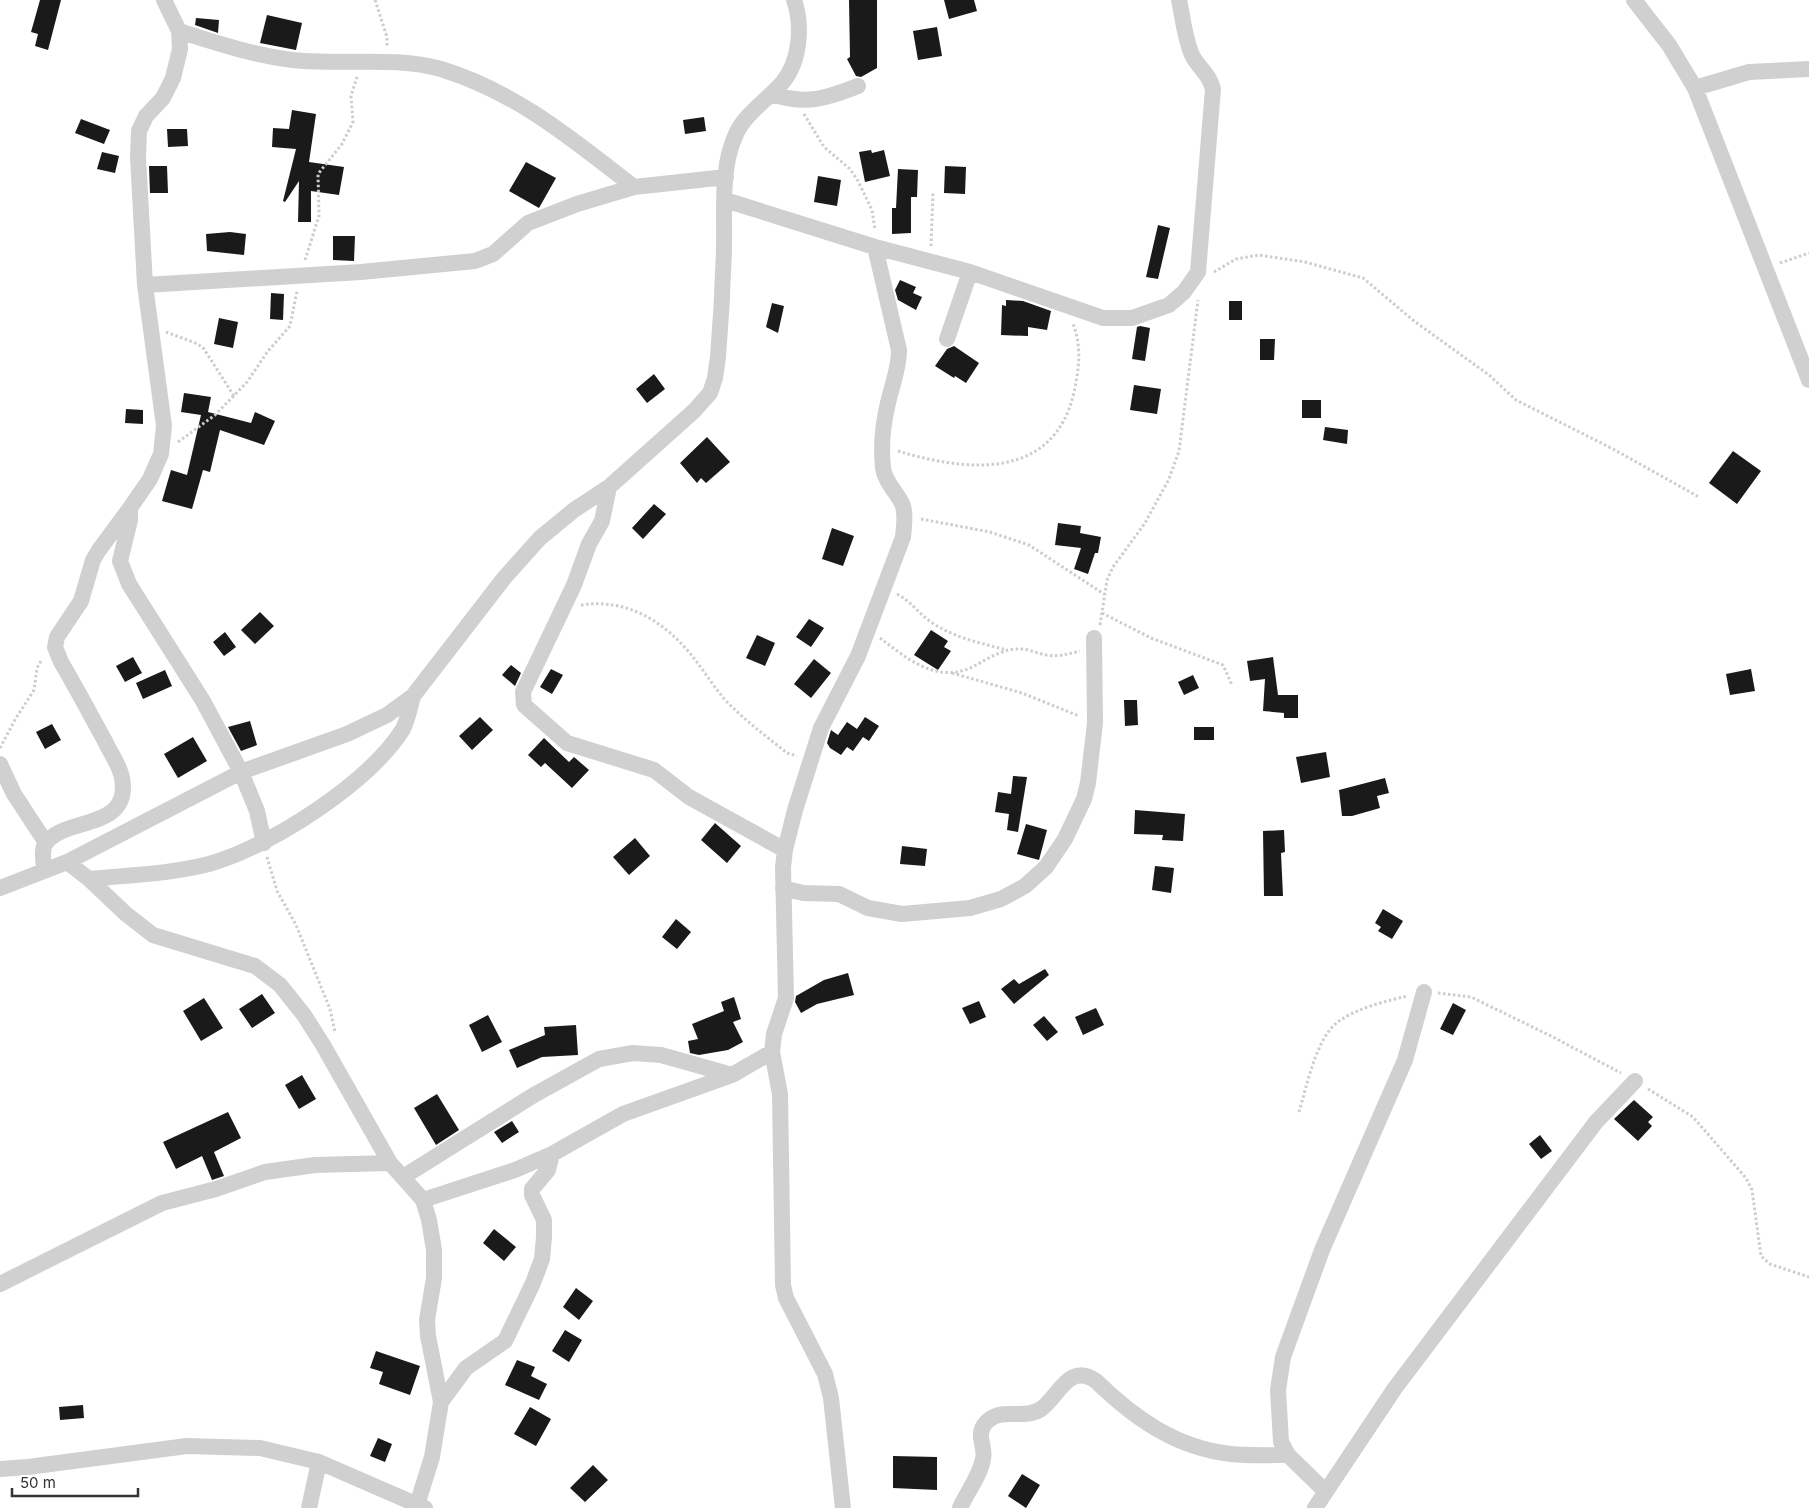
<svg xmlns="http://www.w3.org/2000/svg" width="1809" height="1508" viewBox="0 0 1809 1508" font-family="Inter,sans-serif">
	<style>
		.building { fill: #1a1a1a }
		.lines { fill: none; stroke-linecap: round; stroke-linejoin: round }
		.path { stroke: #cdcdcd; stroke-width: 3; stroke-dasharray: 2.5 2.5; stroke-linecap: butt }
		.minor { stroke: #d0d0d0; stroke-width: 16 }
	</style>
	<rect width="100%" height="100%" fill="#fff"/>
	<path class="building" d="M 40,0 L 61,0 L 48,50 L 35,46 L 38,34 L 31,32 Z
		M 849,0 L 877,0 L 877,68 L 861,77 L 856,76 L 847,59 L 850,57 Z
		M 944,0 L 974,0 L 977,11 L 949,19 Z
		M 267,15 L 302,23 L 296,50 L 260,43 Z
		M 196,18 L 219,20 L 218,33 L 195,25 Z
		M 937,27 L 942,56 L 918,60 L 913,31 Z
		M 292,110 L 316,114 L 309,162 L 344,167 L 339,195 L 311,191 L 311,222 L 298,222 L 299,181 L 285,202 L 283,201 L 296,149 L 272,147 L 273,128 L 289,129 Z
		M 704,117 L 706,131 L 685,134 L 683,120 Z
		M 81,119 L 110,130 L 104,144 L 75,133 Z
		M 167,129 L 187,129 L 188,146 L 168,147 Z
		M 871,150 L 872,153 L 884,150 L 890,176 L 865,182 L 859,152 Z
		M 102,152 L 119,156 L 115,173 L 97,169 Z
		M 526,162 L 556,178 L 539,208 L 509,191 Z
		M 149,166 L 167,166 L 168,193 L 150,193 Z
		M 945,166 L 966,167 L 965,194 L 944,193 Z
		M 898,169 L 918,170 L 917,197 L 911,197 L 911,233 L 892,234 L 892,208 L 896,208 Z
		M 818,176 L 841,180 L 837,206 L 814,202 Z
		M 1158,225 L 1170,228 L 1158,279 L 1146,277 Z
		M 230,232 L 246,234 L 244,255 L 207,251 L 206,234 Z
		M 333,236 L 355,236 L 354,261 L 333,260 Z
		M 900,280 L 916,287 L 913,293 L 922,297 L 916,310 L 898,300 L 895,290 Z
		M 271,293 L 284,294 L 283,320 L 270,319 Z
		M 1006,300 L 1023,301 L 1051,311 L 1047,330 L 1028,327 L 1028,336 L 1001,335 L 1002,305 L 1006,306 Z
		M 1229,301 L 1242,301 L 1242,320 L 1229,320 Z
		M 772,303 L 784,306 L 778,333 L 766,327 Z
		M 219,318 L 238,322 L 233,348 L 214,344 Z
		M 1140,326 L 1150,328 L 1145,361 L 1132,359 L 1137,327 Z
		M 1260,339 L 1275,339 L 1274,360 L 1260,360 Z
		M 954,346 L 979,363 L 966,383 L 955,376 L 954,378 L 935,366 L 947,349 Z
		M 654,374 L 665,389 L 647,403 L 636,389 Z
		M 1134,385 L 1161,389 L 1157,414 L 1130,410 Z
		M 184,393 L 211,397 L 208,412 L 251,423 L 255,412 L 275,421 L 264,445 L 220,430 L 210,472 L 203,470 L 192,509 L 162,501 L 171,470 L 187,475 L 201,415 L 181,412 Z
		M 1302,400 L 1321,400 L 1321,418 L 1302,418 Z
		M 126,409 L 143,410 L 143,424 L 125,423 Z
		M 1325,427 L 1348,430 L 1347,444 L 1323,440 Z
		M 707,437 L 730,462 L 706,483 L 701,478 L 697,483 L 680,463 Z
		M 1733,451 L 1761,471 L 1737,504 L 1709,483 Z
		M 654,504 L 666,514 L 643,539 L 632,528 Z
		M 1058,523 L 1081,526 L 1080,533 L 1101,537 L 1098,553 L 1095,553 L 1088,574 L 1074,569 L 1081,548 L 1055,545 Z
		M 832,528 L 854,536 L 843,566 L 822,559 Z
		M 260,612 L 274,626 L 255,644 L 241,630 Z
		M 809,619 L 824,628 L 811,647 L 796,637 Z
		M 931,630 L 948,641 L 944,647 L 951,651 L 938,670 L 914,655 Z
		M 225,632 L 236,647 L 224,656 L 213,642 Z
		M 757,635 L 775,643 L 765,666 L 746,658 Z
		M 133,657 L 142,673 L 125,682 L 116,666 Z
		M 1273,657 L 1278,695 L 1298,695 L 1298,718 L 1284,718 L 1284,713 L 1263,711 L 1265,679 L 1250,681 L 1247,661 Z
		M 814,659 L 831,673 L 811,698 L 794,684 Z
		M 511,665 L 521,673 L 515,686 L 502,675 Z
		M 551,669 L 563,675 L 552,694 L 540,687 Z
		M 1751,669 L 1755,691 L 1730,695 L 1726,674 Z
		M 165,670 L 172,686 L 143,699 L 136,683 Z
		M 1193,675 L 1199,688 L 1184,695 L 1178,682 Z
		M 1124,700 L 1137,700 L 1138,725 L 1125,726 Z
		M 480,717 L 493,730 L 472,750 L 459,736 Z
		M 865,717 L 879,726 L 869,741 L 863,737 L 853,751 L 847,747 L 841,755 L 830,748 L 827,743 L 831,730 L 838,735 L 847,722 L 857,729 Z
		M 250,721 L 257,745 L 241,751 L 228,727 Z
		M 52,724 L 61,740 L 45,749 L 36,732 Z
		M 1194,727 L 1214,727 L 1214,740 L 1194,740 Z
		M 193,737 L 207,761 L 178,778 L 164,754 Z
		M 544,738 L 569,762 L 574,757 L 589,770 L 572,788 L 545,763 L 541,767 L 528,755 Z
		M 1326,752 L 1330,777 L 1301,783 L 1296,757 Z
		M 1013,776 L 1027,777 L 1018,832 L 1007,830 L 1009,814 L 995,812 L 998,792 L 1011,794 Z
		M 1385,778 L 1389,793 L 1377,796 L 1380,808 L 1352,816 L 1342,816 L 1339,790 Z
		M 1135,810 L 1185,814 L 1183,841 L 1162,840 L 1163,835 L 1134,834 Z
		M 715,823 L 741,846 L 727,863 L 701,840 Z
		M 1026,824 L 1047,830 L 1039,860 L 1017,854 Z
		M 1284,830 L 1285,852 L 1281,853 L 1283,896 L 1264,896 L 1263,831 Z
		M 635,838 L 650,856 L 629,875 L 613,857 Z
		M 902,846 L 927,849 L 925,866 L 900,864 Z
		M 1155,866 L 1174,868 L 1171,893 L 1152,890 Z
		M 1383,909 L 1403,921 L 1392,939 L 1378,931 L 1381,927 L 1375,923 Z
		M 676,919 L 691,932 L 677,949 L 662,937 Z
		M 1045,969 L 1049,975 L 1014,1004 L 1001,989 L 1014,979 L 1019,984 Z
		M 848,973 L 854,995 L 817,1004 L 801,1013 L 795,1002 L 796,996 L 824,980 Z
		M 262,994 L 275,1013 L 252,1028 L 239,1009 Z
		M 734,997 L 741,1019 L 733,1022 L 743,1042 L 728,1050 L 699,1055 L 690,1053 L 688,1041 L 698,1039 L 692,1024 L 724,1011 L 721,1002 Z
		M 204,998 L 223,1028 L 201,1041 L 183,1011 Z
		M 979,1001 L 986,1017 L 970,1024 L 962,1008 Z
		M 1453,1003 L 1466,1010 L 1453,1035 L 1440,1029 Z
		M 1096,1008 L 1104,1025 L 1083,1035 L 1075,1017 Z
		M 488,1015 L 502,1042 L 482,1052 L 469,1025 Z
		M 1044,1016 L 1058,1032 L 1047,1041 L 1033,1025 Z
		M 576,1025 L 578,1055 L 542,1057 L 517,1068 L 509,1050 L 545,1035 L 544,1027 Z
		M 302,1075 L 316,1099 L 299,1109 L 285,1085 Z
		M 437,1094 L 459,1130 L 436,1145 L 414,1108 Z
		M 1634,1100 L 1653,1117 L 1648,1122 L 1652,1126 L 1638,1141 L 1614,1119 Z
		M 228,1112 L 241,1138 L 214,1152 L 224,1176 L 212,1180 L 202,1156 L 176,1169 L 163,1142 Z
		M 512,1121 L 519,1132 L 502,1143 L 494,1132 Z
		M 1540,1135 L 1552,1151 L 1541,1159 L 1529,1144 Z
		M 494,1229 L 516,1247 L 504,1261 L 483,1243 Z
		M 576,1288 L 593,1301 L 579,1320 L 563,1307 Z
		M 565,1330 L 582,1340 L 569,1362 L 552,1351 Z
		M 376,1351 L 420,1366 L 410,1395 L 379,1384 L 383,1372 L 370,1368 Z
		M 517,1360 L 535,1367 L 531,1376 L 547,1384 L 539,1400 L 505,1385 Z
		M 83,1405 L 84,1418 L 60,1420 L 59,1407 Z
		M 530,1407 L 551,1419 L 536,1446 L 514,1434 Z
		M 378,1438 L 392,1444 L 385,1462 L 370,1456 Z
		M 893,1456 L 937,1457 L 937,1490 L 893,1488 Z
		M 593,1465 L 608,1480 L 585,1502 L 570,1488 Z
		M 1022,1474 L 1040,1485 L 1026,1508 L 1008,1496 Z"/>
	<g class="lines">
		<path class="path" d="M 375,0 L 387,37 L 387,46
			M 804,114 L 824,147 L 850,169 L 858,181 L 872,210 L 875,230
			M 931,246 L 933,192
			M 305,260 L 319,216 L 318,174 L 342,144 L 353,122 L 351,96 L 357,77
			M 1780,263 L 1809,253
			M 1214,272 L 1236,259 L 1259,255 L 1305,262 L 1363,278 L 1414,321 L 1489,375 L 1516,400 L 1613,449 L 1699,497
			M 166,332 L 198,344 L 204,349 L 234,396
			M 178,442 L 215,415 L 247,382 L 268,351 L 290,326 L 297,291
			M 898,451 C 967,472 1054,481 1074,392 C 1079,370 1082,346 1073,324
			M 921,519 L 990,532 L 1029,545 L 1104,594
			M 897,594 C 910,601 917,611 927,619 C 950,637 980,643 1007,650
			M 581,605 C 628,598 665,622 693,657 C 705,672 715,689 728,703 C 746,721 767,737 787,753 L 797,756
			M 1102,613 L 1151,638 L 1223,665 L 1232,685
			M 1100,625 L 1107,580 L 1113,567 L 1145,523 L 1169,479 L 1179,451 L 1198,300
			M 880,638 C 906,658 936,683 970,668 C 985,661 999,650 1016,649 C 1026,648 1036,653 1046,655 C 1058,657 1068,654 1080,651
			M 952,673 L 1022,693 L 1079,716
			M 0,748 L 16,718 L 34,690 L 37,668 L 42,659
			M 267,857 L 277,891 L 296,925 L 330,1009 L 335,1032
			M 1438,993 L 1471,997 L 1551,1036 L 1621,1073
			M 1648,1089 L 1693,1117 L 1746,1178 L 1752,1190 L 1761,1256 L 1770,1264 L 1809,1277
			M 1299,1112 C 1307,1086 1316,1037 1339,1021 C 1358,1008 1385,1001 1408,996"/>
		<path class="minor" d="M 164,0 L 179,31 L 180,49 L 173,78 L 163,98 L 146,116 L 139,131 L 138,157 L 145,285 L 164,426 L 161,454 L 150,479 L 130,508 L 130,520 L 120,561 L 129,584 L 203,701 L 241,772 L 257,811 L 264,843
			M 1634,0 L 1669,45 L 1695,88 L 1809,380
			M 179,31 C 220,44 262,58 304,61 C 349,64 398,57 441,69 C 518,93 572,139 634,187
			M 1695,88 L 1749,72 L 1809,69
			M 771,94 C 806,105 825,99 858,86
			M 725,200 L 875,247 L 970,272 L 1103,318 L 1132,318 L 1169,305 L 1184,292 L 1198,272 L 1213,89 C 1210,75 1200,69 1193,57 C 1185,41 1183,18 1179,0
			M 145,285 L 361,272 L 475,261 L 493,254 L 528,223 L 577,204 L 634,187 L 726,177
			M 947,339 L 970,272
			M 609,487 L 602,521 L 589,544 L 574,585 L 523,692 L 524,705 L 567,743 L 654,770 L 689,797 L 785,850
			M 0,764 L 14,794 L 46,843
			M 67,862 L 89,879 L 126,914 L 153,935 L 255,966 L 280,985 L 304,1015 L 323,1045 L 390,1163 L 423,1200 L 429,1220 L 434,1250 L 434,1278 L 427,1320 L 428,1336 L 441,1402 L 432,1457 L 417,1505
			M 44,871 C 44,863 41,851 45,844 C 64,816 132,831 122,778 C 120,766 111,754 106,743 C 91,716 77,689 61,662 L 55,647 L 57,637 L 81,601 L 93,560 L 99,550 L 130,508
			M 89,879 C 129,875 170,874 209,864 C 270,847 369,783 403,729 C 408,719 410,707 413,696
			M 0,888 L 67,862 L 241,772 L 347,734 L 387,715 L 413,696 L 505,577 L 540,538 L 574,510 L 609,487 L 694,411 L 710,393 L 715,378 L 718,357 C 721,321 723,284 724,247 C 725,211 720,168 736,134 C 745,114 767,100 782,83 C 800,62 803,26 794,0
			M 783,888 L 803,893 L 839,894 L 868,908 L 902,914 L 970,908 L 1001,899 L 1025,886 L 1046,867 L 1065,839 L 1084,799 L 1088,783 L 1095,723 L 1094,638
			M 403,1177 L 534,1095 L 599,1059 L 633,1053 L 661,1055 L 732,1075
			M 423,1200 L 515,1170 L 552,1154 L 623,1114 L 732,1075 L 772,1052
			M 0,1284 L 162,1203 L 216,1189 L 265,1172 L 315,1165 L 390,1163
			M 441,1402 L 466,1368 L 505,1341 L 533,1283 L 542,1259 L 544,1237 L 544,1220 L 532,1195 L 532,1189 L 548,1170 L 552,1154
			M 0,1469 L 28,1467 L 187,1446 L 260,1448 L 319,1462 L 425,1508
			M 1326,1492 L 1288,1455 L 1281,1442 L 1278,1390 L 1283,1357 L 1322,1250 L 1405,1060 L 1424,992
			M 309,1508 L 319,1462
			M 843,1508 L 831,1398 L 825,1374 L 786,1298 L 783,1285 L 780,1094 L 772,1052 L 774,1034 L 786,998 L 783,867 L 785,850 L 795,810 L 821,728 L 858,656 L 903,537 C 904,526 906,516 903,506 C 898,493 885,483 883,468 C 881,448 883,423 888,403 C 892,385 899,369 899,350 L 875,247
			M 960,1508 C 967,1492 980,1476 983,1459 C 986,1447 976,1437 984,1425 C 998,1405 1023,1421 1041,1409 C 1059,1396 1069,1362 1096,1381 C 1134,1418 1176,1448 1231,1454 C 1250,1456 1269,1455 1288,1455
			M 1315,1508 L 1395,1388 L 1596,1122 L 1635,1081"/>
	</g>
	<path d="M12 1488v8h126v-8" fill="none" stroke="#333333" stroke-width="2.5"/>
	<text x="20" y="1488" font-size="15" fill="#333333" stroke="#ffffff" stroke-width="4" paint-order="stroke">50 m</text>
</svg>
